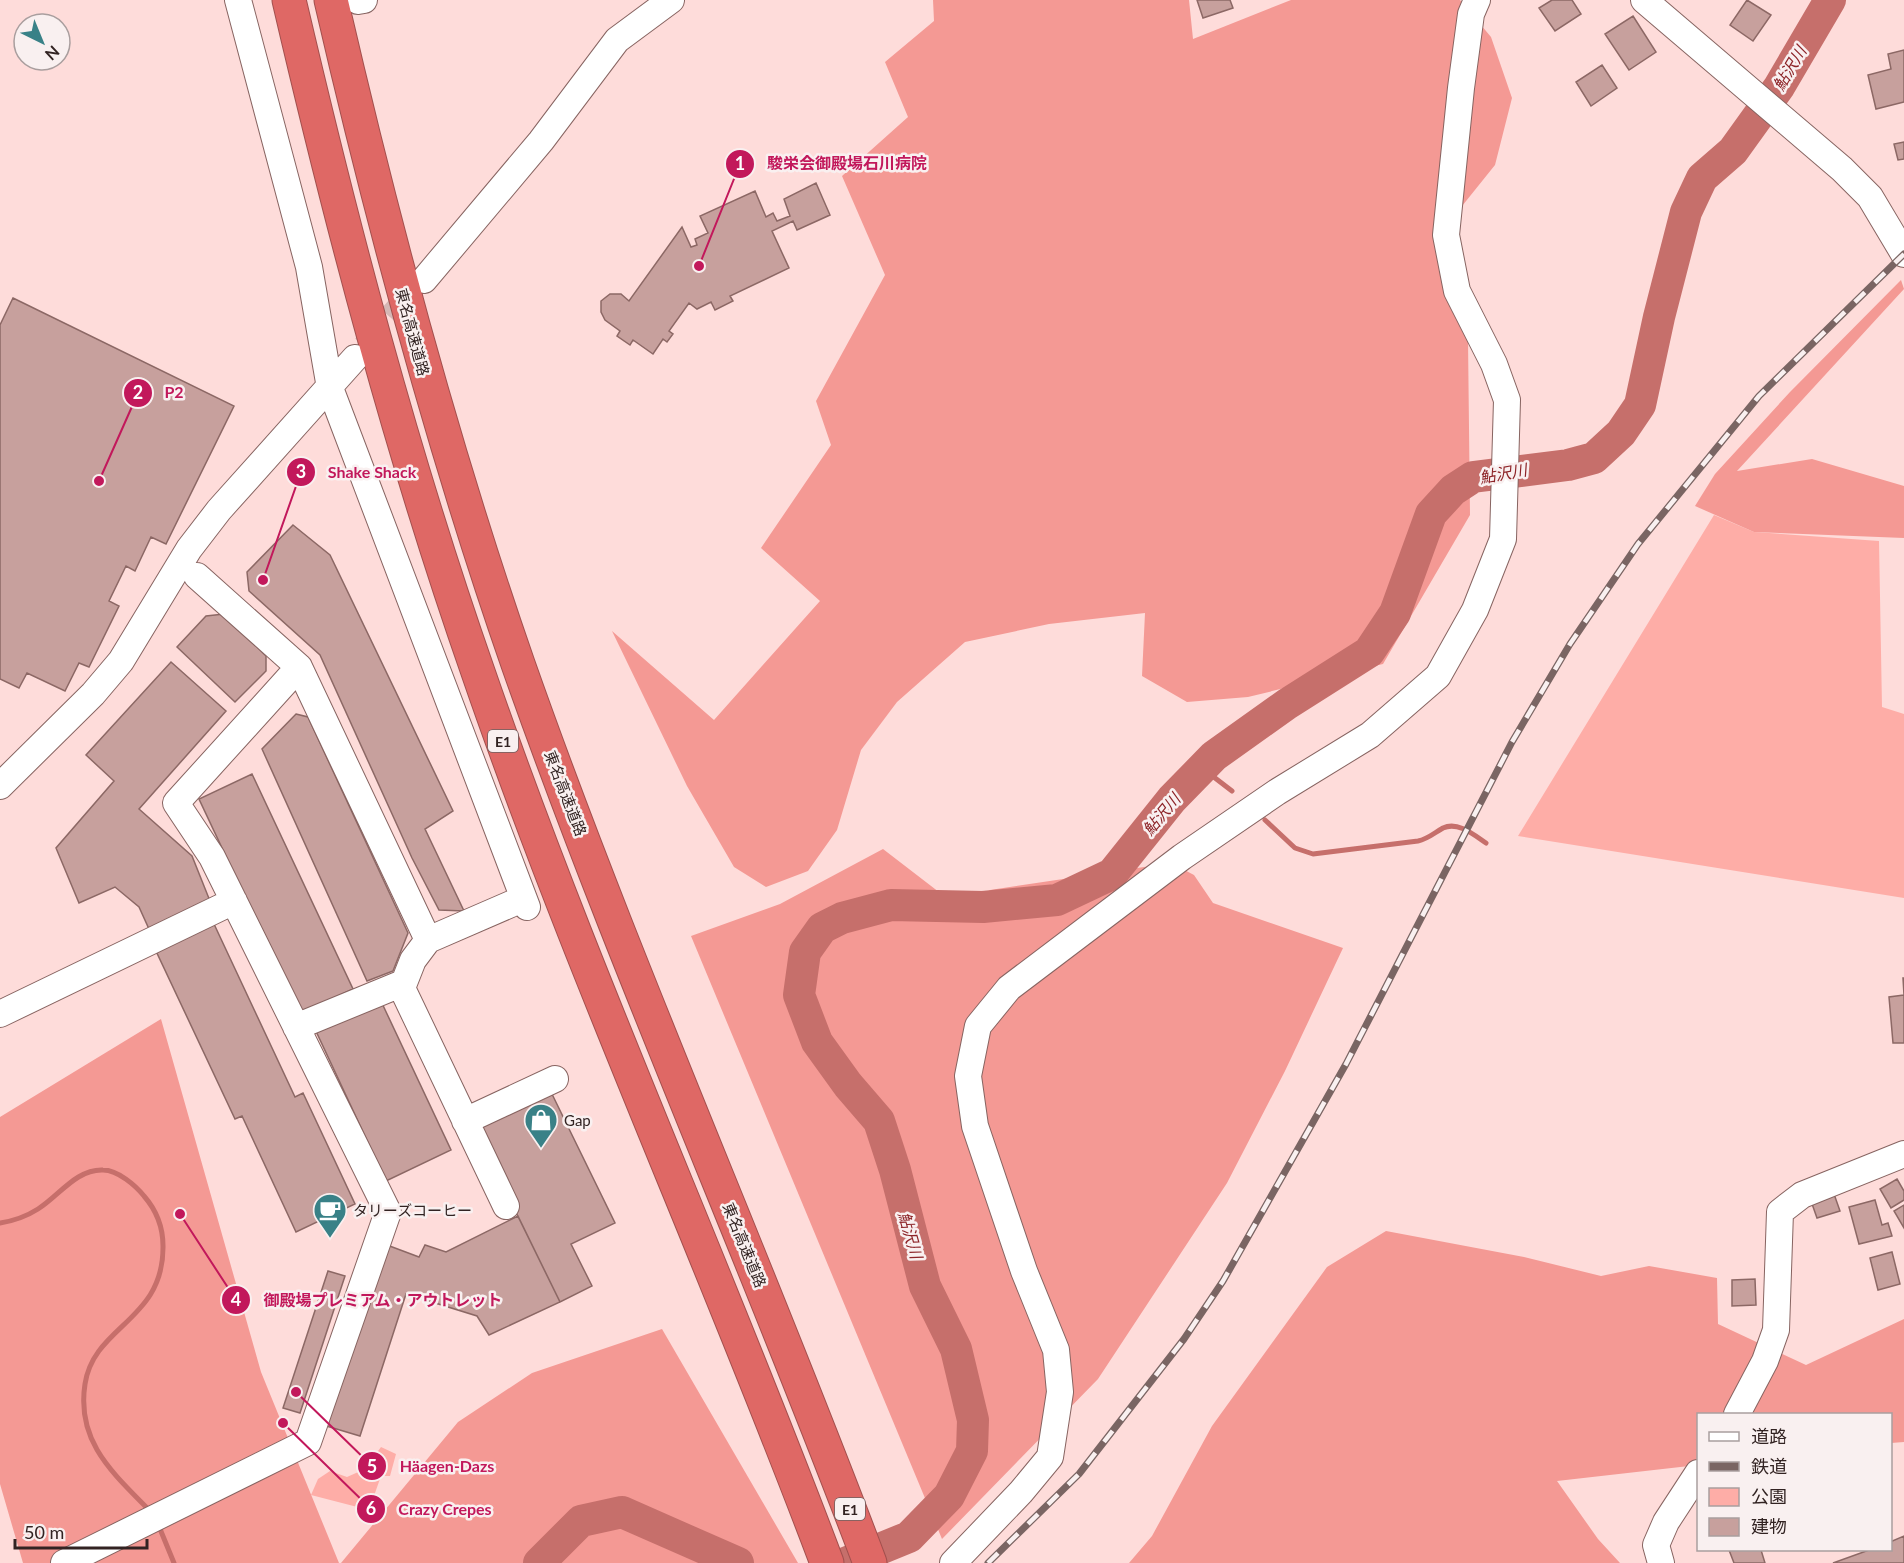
<svg xmlns="http://www.w3.org/2000/svg" width="1904" height="1563" viewBox="0 0 1904 1563" font-family="Lato,'Noto Sans JP',sans-serif">
	<style>
		.green { fill: #feada7 }
		.forest { fill: #f49994 }
		.lines { fill: none; stroke-linecap: round; stroke-linejoin: round }
		.stream { stroke: #c66f6b; stroke-width: 5 }
		.river { stroke: #c66f6b; stroke-width: 32 }
		.building { fill: #c7a09d; stroke: #8c6865; stroke-width: 1.5 }
		.minor-tunnel { stroke: #d5b7b5; stroke-width: 26; stroke-dasharray: 26 13; stroke-linecap: butt }
		.minor-casing { stroke: #876461; stroke-width: 28 }
		.highway-casing { stroke: #a2504e; stroke-width: 35 }
		.minor { stroke: #fff; stroke-width: 26 }
		.highway { stroke: #df6865; stroke-width: 33 }
		.rail-casing { stroke: #7a6563; stroke-width: 7 }
		.rail { stroke: #f9f0f0; stroke-width: 4.5; stroke-dasharray: 14; stroke-linecap: butt }
		.labels { text-anchor: middle; dominant-baseline: central; stroke-width: 5; stroke-linejoin: round; paint-order: stroke }
		.shield { fill: #f9f0f0; stroke: #6e6060; stroke-width: 1.5 }
		.shield-label { font-size: 14px; font-weight: bold; fill: #322322 }
		.street-label { font-size: 15px; fill: #322322; stroke: #f9f0f0 }
		.poi-label { font-size: 15px; fill: #322322; stroke: #f9f0f0; text-anchor: start }
		.water-label { font-size: 16px; font-style: italic; fill: #8d2428; stroke: #f9f0f0 }
		.leader { fill: none; stroke: #c2185b; stroke-width: 2 }
		.callout-dot { fill: #c2185b; stroke: #f9f0f0; stroke-width: 2 }
		.mark-label { font-size: 18px; text-anchor: middle; font-weight: bold; fill: #fff }
		.callout-label { font-size: 16px; text-anchor: middle; font-weight: bold; fill: #c2185b; stroke: #f9f0f0; stroke-width: 5; stroke-linejoin: round; paint-order: stroke }
	</style>
	<rect width="100%" height="100%" fill="#fedcda"/>
	<path class="green" d="M 1714,515 L 1754,532 L 1879,541 L 1882,707 L 1904,714 L 1904,898 L 1518,836 Z
		M 381,1447 L 396,1454 L 390,1476 L 381,1476 L 369,1510 L 311,1495 L 318,1479 L 330,1471 L 347,1477 L 365,1469 Z"/>
	<path class="forest" d="M 933,0 L 1189,0 L 1193,39 L 1291,0 L 1460,0 L 1491,37 L 1512,98 L 1495,165 L 1446,226 L 1468,340 L 1470,515 L 1383,664 L 1248,697 L 1187,702 L 1142,676 L 1145,613 L 1049,624 L 965,642 L 897,702 L 861,750 L 837,830 L 808,871 L 766,887 L 734,867 L 687,786 L 612,631 L 714,720 L 820,601 L 761,548 L 831,445 L 816,401 L 885,275 L 842,176 L 908,117 L 885,62 L 934,21 Z
		M 1901,280 L 1904,289 L 1737,471 L 1812,459 L 1904,486 L 1904,538 L 1754,532 L 1695,506 L 1715,474 L 1790,392 Z
		M 883,849 L 961,909 L 990,890 L 1171,863 L 1194,875 L 1213,903 L 1343,948 L 1285,1071 L 1227,1183 L 1098,1379 L 942,1539 L 691,936 L 780,904 Z
		M 161,1019 L 261,1372 L 339,1563 L 23,1563 L 0,1484 L 0,1117 Z
		M 1386,1231 L 1524,1257 L 1601,1276 L 1649,1266 L 1717,1278 L 1718,1324 L 1806,1365 L 1904,1319 L 1904,1442 L 1891,1443 L 1890,1414 L 1698,1414 L 1698,1465 L 1557,1481 L 1598,1539 L 1620,1563 L 1129,1563 L 1152,1536 L 1212,1426 L 1327,1267 Z
		M 662,1329 L 798,1563 L 341,1563 L 458,1422 L 532,1373 Z"/>
	<g class="lines">
		<path class="stream" d="M 1202,768 L 1232,791
			M 1265,820 L 1295,848 L 1313,854 L 1418,841 C 1428,839 1434,833 1443,828 C 1458,821 1474,835 1486,843
			M 0,1223 C 13,1221 27,1216 38,1209 C 59,1196 76,1169 103,1170 C 118,1170 136,1186 144,1196 C 157,1211 163,1227 163,1246 C 164,1321 94,1325 85,1384 C 76,1442 113,1473 150,1511
			M 158,1524 L 174,1563"/>
		<path class="river" d="M 539,1563 L 581,1521 L 622,1512 L 738,1563
			M 845,1563 L 909,1537 L 949,1496 L 972,1451 L 973,1420 L 956,1349 L 925,1286 L 895,1170 L 879,1121 L 848,1085 L 817,1042 L 799,995 L 805,952 L 822,928 L 842,918 L 891,905 L 983,907 L 1057,900 L 1112,874 L 1172,799 L 1214,756 L 1287,704 L 1369,652 L 1395,613 L 1431,514 L 1453,490 L 1473,477 L 1568,465 L 1594,458 L 1621,433 L 1640,405 L 1659,317 L 1686,212 L 1702,178 L 1733,151 L 1779,87 L 1830,0"/>
	</g>
	<path class="building" d="M 1197,0 L 1230,0 L 1233,8 L 1203,18 Z
		M 1552,0 L 1572,0 L 1581,14 L 1555,31 L 1539,8 Z
		M 1747,0 L 1771,15 L 1753,41 L 1730,25 Z
		M 1633,16 L 1656,52 L 1629,70 L 1605,34 Z
		M 1904,50 L 1904,102 L 1876,109 L 1868,75 L 1891,69 L 1888,54 Z
		M 1602,65 L 1617,88 L 1591,106 L 1576,82 Z
		M 1904,142 L 1904,159 L 1898,160 L 1894,144 Z
		M 816,183 L 830,215 L 797,230 L 793,221 L 772,231 L 789,268 L 730,296 L 733,301 L 715,310 L 711,302 L 697,309 L 689,303 L 669,331 L 673,334 L 667,342 L 663,339 L 653,354 L 633,340 L 630,345 L 617,336 L 620,331 L 605,320 L 601,312 L 601,301 L 610,294 L 621,294 L 629,301 L 682,227 L 691,247 L 697,245 L 695,239 L 708,233 L 700,216 L 755,191 L 766,217 L 773,213 L 777,221 L 790,216 L 784,199 Z
		M 13,298 L 234,406 L 166,544 L 151,537 L 135,571 L 126,566 L 109,601 L 119,606 L 89,667 L 79,663 L 65,691 L 27,673 L 19,688 L 0,679 L 0,325 Z
		M 293,525 L 330,555 L 453,811 L 425,829 L 464,911 L 439,910 L 412,858 L 320,655 L 249,591 L 247,572 Z
		M 224,614 L 266,656 L 266,671 L 235,702 L 177,647 L 206,616 Z
		M 171,662 L 226,711 L 139,809 L 192,856 L 210,901 L 149,929 L 139,907 L 115,887 L 79,903 L 56,848 L 114,781 L 86,755 Z
		M 296,714 L 308,717 L 408,933 L 393,971 L 367,981 L 262,749 Z
		M 252,774 L 353,989 L 300,1014 L 199,799 Z
		M 214,924 L 295,1097 L 303,1093 L 355,1204 L 296,1232 L 242,1116 L 235,1119 L 156,951 Z
		M 1903,978 L 1904,978 L 1904,1043 L 1893,1043 L 1889,997 L 1904,995 Z
		M 380,999 L 451,1150 L 386,1181 L 315,1029 Z
		M 550,1090 L 615,1223 L 571,1244 L 592,1286 L 560,1302 L 478,1135 L 484,1122 Z
		M 1897,1179 L 1904,1191 L 1904,1200 L 1891,1208 L 1880,1189 Z
		M 1834,1194 L 1840,1211 L 1817,1218 L 1811,1201 Z
		M 1875,1200 L 1882,1225 L 1888,1223 L 1892,1236 L 1859,1244 L 1849,1207 Z
		M 1904,1205 L 1904,1228 L 1894,1211 Z
		M 518,1216 L 560,1302 L 489,1335 L 477,1316 L 406,1294 L 360,1436 L 323,1425 L 387,1245 L 419,1257 L 425,1245 L 446,1252 Z
		M 1892,1252 L 1900,1284 L 1878,1290 L 1870,1258 Z
		M 328,1271 L 345,1276 L 300,1413 L 283,1408 Z
		M 1755,1279 L 1756,1305 L 1732,1306 L 1732,1280 Z
		M 1904,1536 L 1904,1563 L 1833,1563 L 1869,1550 L 1890,1550 L 1890,1542 Z
		M 1729,1550 L 1761,1550 L 1765,1563 L 1734,1563 Z"/>
	<g class="lines">
		<path class="minor-tunnel" d="M 365,347 L 416,289"/>
		<g class="minor-casing">
			<path id="minor" d="M 238,0 L 309,267 L 330,388 L 527,907
				M 1644,0 L 1842,169 L 1870,197 L 1904,254
				M 358,1 L 364,0
				M 424,280 L 541,141 L 617,40 L 671,0
				M 197,576 L 299,667 L 428,940 L 413,960 L 402,988 L 506,1206
				M 0,786 L 93,694 L 121,661 L 189,549 L 219,510 L 355,358
				M 428,940 L 511,904
				M 0,1014 L 234,901
				M 296,1027 L 403,983
				M 465,1121 L 555,1079
				M 1737,1414 L 1765,1361 L 1776,1330 L 1780,1212 L 1802,1195 L 1904,1154
				M 64,1563 L 308,1442 L 388,1212 L 212,857 L 176,803 L 299,667
				M 953,1563 L 1021,1492 L 1050,1457 L 1060,1392 L 1056,1350 L 1024,1271 L 975,1126 L 968,1076 L 978,1026 L 1009,988 L 1182,857 L 1277,792 L 1370,735 L 1438,676 L 1475,610 L 1503,539 L 1507,400 L 1494,364 L 1457,291 L 1446,235 L 1461,88 L 1471,14 L 1477,0
				M 1661,1563 L 1656,1545 L 1666,1522 L 1698,1473"/>
		</g>
		<g class="highway-casing">
			<path id="highway" d="M 289,0 C 342,227 401,452 478,672 C 582,974 715,1264 827,1563
				M 331,0 C 383,225 442,446 518,664 C 625,968 757,1262 870,1563"/>
		</g>
		<use href="#minor" class="minor"/>
		<use href="#highway" class="highway"/>
		<g class="rail-casing">
			<path id="rail" d="M 988,1563 L 1079,1474 L 1184,1339 L 1223,1281 L 1346,1064 L 1512,742 L 1570,644 L 1638,544 L 1759,396 L 1904,254"/>
		</g>
		<use href="#rail" class="rail"/>
	</g>
	<defs>
		<g id="shop-pin" transform="scale(1.725)"><path d="M0 17L-7.5 6A9.5 9.5 0 1 1 7.5 6Z" fill="#398187" stroke="#f9f0f0"/><path d="M-5-2.5h2.3a2.7 3.5 0 0 1 5.4 0H5L5.5 6h-11ZM-1.5-2.5h3a1.5 2.3 0 0 0-3 0Z" fill="#fff"/></g>
		<g id="cafe-pin" transform="scale(1.725)"><path d="M0 17L-7.5 6A9.5 9.5 0 1 1 7.5 6Z" fill="#398187" stroke="#f9f0f0"/><path d="M-5.5-4.5H6V0H3Q3 3.5 0 3.5H-2.5Q-5.5 3.5-5.5 0ZM3-3.2v2h1.7v-2ZM-6 4.5H4V6H-6Z" fill="#fff"/></g>
	</defs>
	<g fill-rule="evenodd">
		<use href="#shop-pin" x="541" y="1120"/>
		<use href="#cafe-pin" x="330" y="1210"/>
	</g>
	<g class="labels">
		<g class="shield">
			<rect x="488" y="730" width="30" height="22" rx="4.5"/>
			<rect x="835" y="1498" width="30" height="22" rx="4.5"/>
		</g>
		<g class="shield-label">
			<text x="503" y="741">E1</text>
			<text x="850" y="1509">E1</text>
		</g>
		<g class="street-label">
			<text transform="translate(413 332) rotate(75)">東名高速道路</text>
			<text transform="translate(566 793) rotate(69)">東名高速道路</text>
			<text transform="translate(745 1245) rotate(68)">東名高速道路</text>
		</g>
		<g class="poi-label">
			<text x="564" y="1120">Gap</text>
			<text x="353" y="1210">タリーズコーヒー</text>
		</g>
		<g class="water-label">
			<text transform="translate(1789 68) rotate(-59)">鮎沢川</text>
			<text transform="translate(1503 473) rotate(-10)">鮎沢川</text>
			<text transform="translate(1161 814) rotate(-50)">鮎沢川</text>
			<text transform="translate(911 1235) rotate(74)">鮎沢川</text>
		</g>
	</g>
	<path class="leader" d="M699 266L740 164M99 481L138 393M263 580L301 472M180 1214L236 1300M296 1392L372 1466M283 1423L371 1509"/>
	<g class="callout-dot">
		<circle cx="699" cy="266" r="6"/>
		<circle cx="99" cy="481" r="6"/>
		<circle cx="263" cy="580" r="6"/>
		<circle cx="180" cy="1214" r="6"/>
		<circle cx="296" cy="1392" r="6"/>
		<circle cx="283" cy="1423" r="6"/>
		<circle cx="740" cy="164" r="15"/>
		<circle cx="138" cy="393" r="15"/>
		<circle cx="301" cy="472" r="15"/>
		<circle cx="236" cy="1300" r="15"/>
		<circle cx="372" cy="1466" r="15"/>
		<circle cx="371" cy="1509" r="15"/>
	</g>
	<g class="mark-label">
		<text x="740" y="170">1</text>
		<text x="138" y="399">2</text>
		<text x="301" y="478">3</text>
		<text x="236" y="1306">4</text>
		<text x="372" y="1473">5</text>
		<text x="371" y="1515">6</text>
	</g>
	<g class="callout-label">
		<text x="847" y="169">駿栄会御殿場石川病院</text>
		<text x="174" y="398">P2</text>
		<text x="372" y="478">Shake Shack</text>
		<text x="383" y="1306">御殿場プレミアム・アウトレット</text>
		<text x="447" y="1472">Häagen-Dazs</text>
		<text x="445" y="1515">Crazy Crepes</text>
	</g>
	<rect x="1697" y="1413" width="195" height="138" fill="#f9f0f0" stroke="#a99e9e" stroke-width="1.5"/>
	<rect x="1709" y="1432" width="30" height="9" fill="#ffffff" stroke="#a99e9e" stroke-width="1.5"/>
	<text x="1751" y="1443" font-size="18" fill="#322322">道路</text>
	<rect x="1709" y="1462" width="30" height="9" fill="#7a6563" stroke="#a99e9e" stroke-width="1.5"/>
	<text x="1751" y="1473" font-size="18" fill="#322322">鉄道</text>
	<rect x="1709" y="1488" width="30" height="18" fill="#feada7" stroke="#a99e9e" stroke-width="1.5"/>
	<text x="1751" y="1503" font-size="18" fill="#322322">公園</text>
	<rect x="1709" y="1518" width="30" height="18" fill="#c7a09d" stroke="#a99e9e" stroke-width="1.5"/>
	<text x="1751" y="1533" font-size="18" fill="#322322">建物</text>
	<g transform="translate(42 42) rotate(137)"><circle r="28" fill="#f9f0f0" stroke="#a99e9e" stroke-width="1.5"/>
	<path d="M0-4.5L10 22L0 15L-10 22Z" fill="#398187"/>
	<text y="-9" font-size="16" font-weight="bold" text-anchor="middle" fill="#322322">N</text>
	</g>
	<path d="M15 1539v9h132v-9" fill="none" stroke="#322322" stroke-width="3"/>
	<text x="24" y="1539" font-size="18" fill="#322322" stroke="#f9f0f0" stroke-width="4.5" paint-order="stroke">50 m</text>
</svg>
